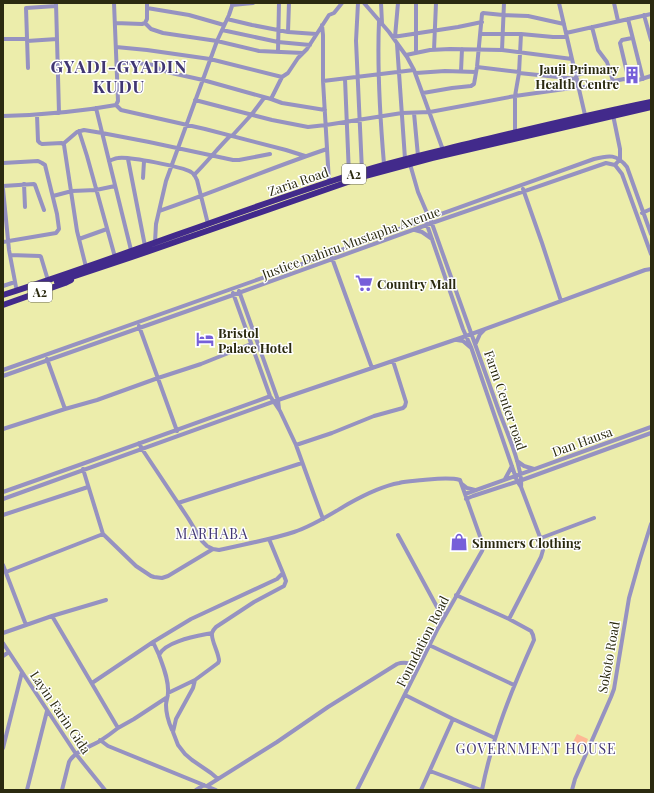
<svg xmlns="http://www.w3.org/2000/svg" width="654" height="793" viewBox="0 0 654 793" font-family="'Playfair Display',serif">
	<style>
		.green { fill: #fdb894 }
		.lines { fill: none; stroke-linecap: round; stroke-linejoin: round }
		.minor { stroke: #9692c1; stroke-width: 4 }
		.highway { stroke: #422a8b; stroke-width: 6 }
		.labels { text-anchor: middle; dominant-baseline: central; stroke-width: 3; stroke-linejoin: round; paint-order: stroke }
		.shield { fill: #fff; stroke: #6b6a58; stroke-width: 1 }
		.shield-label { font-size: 12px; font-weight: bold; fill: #2b2a10 }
		.poi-label { font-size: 13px; font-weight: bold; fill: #2b2a10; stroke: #fff; text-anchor: start }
		.street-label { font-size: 13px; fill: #2b2a10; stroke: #fff }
		.neighbourhood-label { font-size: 14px; letter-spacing: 1px; fill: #413773; stroke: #fff }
		.district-label { font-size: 17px; font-weight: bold; letter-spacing: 1px; fill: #413773; stroke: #fff }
	</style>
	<rect width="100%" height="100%" fill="#ecedab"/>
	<path class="green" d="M 577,734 L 588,739 L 585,747 L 573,742 Z"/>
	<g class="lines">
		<path class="minor" d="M 56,3 L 59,113
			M 358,3 L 356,41 L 362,171
			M 364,3 L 389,32 L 407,57 L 414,70 L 443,150
			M 381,3 L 382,23
			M 416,3 L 416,53
			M 559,3 L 585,115
			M 614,3 L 618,21
			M 232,5 L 253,3
			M 147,8 L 189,15 L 224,25
			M 644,15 L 651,40
			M 227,19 L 252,25 L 288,32 L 316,34
			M 628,19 L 643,79
			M 379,21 C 377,69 380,117 384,164
			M 115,23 L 142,24 L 145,23 L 147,19 L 147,3
			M 145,23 L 151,29 L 163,33 L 217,41 L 259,51 L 303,53
			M 322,25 L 323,35 L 323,81 L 329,182
			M 592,27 L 598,50 L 607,62 L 613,81
			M 222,30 L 278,42 L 310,45
			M 288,32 L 289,3
			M 566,33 L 651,14
			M 481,34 L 521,34 L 553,37 L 567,37
			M 393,37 L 458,27 L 482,22
			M 395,37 L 398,3
			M 3,39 L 27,39
			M 27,41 L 57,39
			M 397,44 L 405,159
			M 116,47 L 147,50 L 210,59 L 282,77
			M 434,50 L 436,3
			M 502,50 L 504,3
			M 278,52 L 279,3
			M 406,55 L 430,50 L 450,49 L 502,50 L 572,59
			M 117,63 L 136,63 L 155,65 L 159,69 L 167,72 L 203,80 L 271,99 L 282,103 L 325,110
			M 477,67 L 519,72
			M 28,68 L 26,8 L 56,6
			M 461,71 L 462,49
			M 416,73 L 445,71 L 476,72
			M 519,73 L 577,79
			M 576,75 L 609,67
			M 345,79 L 349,175
			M 323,81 L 414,70
			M 629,81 L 620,43 L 622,40 L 632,38
			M 579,88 L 624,79 L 632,82 L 651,76
			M 423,93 L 452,88 L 471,86 L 474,84 L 477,67 L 482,14 L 483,13 L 503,15 L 528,16 L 564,24
			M 271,99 L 282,77 L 288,73 L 298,58 L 307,49 L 329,15 L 334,13 L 342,3
			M 195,100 L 272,120 L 308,127 L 326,125 L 402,113 L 430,112 L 515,96 L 579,87
			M 116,105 L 121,110 L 205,129 L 286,150 L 305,156
			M 96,108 L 131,250
			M 414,113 L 418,156
			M 37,115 L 38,141 L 40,143 L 42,144 L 62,143 L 64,145 L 77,231 L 86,267
			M 613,115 L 620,149 L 620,159 L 615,165
			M 3,116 C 41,115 78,112 116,105 L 118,101 L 114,3
			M 79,131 L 87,156 L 115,257
			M 515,133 L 515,96 L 519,73 L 521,34
			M 232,136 L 252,114 L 264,98
			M 63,144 L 77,132 L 84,130 L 102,133 L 149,142 L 233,160 L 239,160 L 270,154
			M 128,159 L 145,246
			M 109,161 C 112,160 115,158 118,158 C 128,156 183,167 191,172 C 195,174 195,177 197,180 L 208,224
			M 3,163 L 38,161 L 42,163 L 45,165 L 57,214 L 59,229 L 56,233 L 3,242
			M 410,164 L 418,192 L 427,213
			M 194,175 C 207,162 218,148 230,136
			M 143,178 L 144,161
			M 24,184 L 25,207
			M 3,186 L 34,184 L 35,185 L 44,210
			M 3,189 L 9,250 L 16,287
			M 523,189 L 542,243 L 561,301
			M 53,196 L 72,191 L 96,190 L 115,186
			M 159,211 C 215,192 270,168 327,149
			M 642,213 L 651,209
			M 415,230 L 422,232 L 432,239
			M 79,239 L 107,229
			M 155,242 L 156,224 L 166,181 L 217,41 L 229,15 L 233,3
			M 10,255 L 40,256 L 41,257 L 47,277
			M 332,258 L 372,368
			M 3,286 L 15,282
			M 239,291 L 278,400 L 279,409
			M 233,293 L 270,396 L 280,411 L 296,445 L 313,492 L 323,519
			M 139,326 L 177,431
			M 457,340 L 463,341 L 470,347
			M 476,343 L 480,334 L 484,330
			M 3,370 L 330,254 L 594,159 C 609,155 617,154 627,167 L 651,234
			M 3,376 L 233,295 L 432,223 L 606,163 L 615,165 L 622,174 L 651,254
			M 65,409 L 97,400 L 158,378 L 201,364 L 251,344
			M 3,429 L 65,409 L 47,359
			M 139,443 L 142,449 L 188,518 L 202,541 L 207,546 L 213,549 L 219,550 C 244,544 270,540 294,532 C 313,526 331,514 348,504 C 364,495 382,486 399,483 C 407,481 415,481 423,480 C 435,479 449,477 460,480 L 482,542 L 483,548 L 482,551 L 437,630 L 357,790
			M 296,445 L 332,433 L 374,416 L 403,408 L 405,406 L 406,402 L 393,361
			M 517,461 L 524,466 L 534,469
			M 505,479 L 512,466
			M 462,484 L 467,488 L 475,490
			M 3,492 L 82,464 L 268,397
			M 465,494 L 651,427
			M 3,499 L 278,400 L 466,336 L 645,270 L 651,269
			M 466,499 L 473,496 L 522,480 L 651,433
			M 178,503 L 302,463
			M 3,515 L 88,487
			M 103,534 L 136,566 L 151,576 L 154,577 L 162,578 L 168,576 L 213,549
			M 398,535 L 437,607 L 445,616
			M 541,538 L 594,518
			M 3,565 L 26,625
			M 6,572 L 103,534 L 83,469
			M 456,595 L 509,619 L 531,631 L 533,635 L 534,640 C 512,689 492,738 482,790
			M 52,616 L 118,728 C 113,732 106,737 100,741 C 91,746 74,752 69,762 L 62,790
			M 509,619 L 541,557 L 543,550 L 543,545 L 521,487 L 517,481 L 471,347 L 463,329 L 425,219 L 427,213 L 430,218 C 453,283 477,348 500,414 C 507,432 523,469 521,487
			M 3,633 L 52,616 L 106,600
			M 153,642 L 159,655
			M 3,643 L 76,754 L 105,790
			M 429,645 L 514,685
			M 3,656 L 9,652
			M 92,683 L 153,642 L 191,619 L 277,579 L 283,573 L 269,539
			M 168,693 L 195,680
			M 405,695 L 453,719 L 495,738
			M 118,728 L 134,719 L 166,698
			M 172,730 C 169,723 166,714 166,705 C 166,701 168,697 168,693 C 169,680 163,666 159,655 C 165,641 198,636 212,633
			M 100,740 L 108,746 L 216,790
			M 3,748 L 22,672
			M 430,771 L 481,790
			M 218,779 L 211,773 L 192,760 L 185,754 L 178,745 L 173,732 L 176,719 L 193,688 L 195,680 L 218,663 L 219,661 C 219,653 211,641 212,633 C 213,630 214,629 216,627 L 254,602 L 284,586 L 286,581 L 283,573
			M 207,786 L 218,779 L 277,742 L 328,707 L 397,664 C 405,661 412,664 419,666
			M 27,790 L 47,711
			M 196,790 L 204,785
			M 421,790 L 453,719
			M 572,790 L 575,779 L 611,697 L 614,689 L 629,598 L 640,559 L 651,524"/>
		<path class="highway" d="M 57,282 L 132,257 L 365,176 L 432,158 L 651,107
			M 3,295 C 125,256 244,208 366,170 C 402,159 439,151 475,142 C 534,128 592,114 651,102
			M 3,305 L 65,283 L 71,280"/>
	</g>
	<defs>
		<g id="building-bare" transform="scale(1.38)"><path d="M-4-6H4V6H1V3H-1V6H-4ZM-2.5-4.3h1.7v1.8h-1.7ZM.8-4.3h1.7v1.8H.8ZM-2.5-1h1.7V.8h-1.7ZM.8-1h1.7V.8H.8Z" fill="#765fd9" stroke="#fff" stroke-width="2.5" paint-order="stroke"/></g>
		<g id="supermarket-bare" transform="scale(1.38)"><path d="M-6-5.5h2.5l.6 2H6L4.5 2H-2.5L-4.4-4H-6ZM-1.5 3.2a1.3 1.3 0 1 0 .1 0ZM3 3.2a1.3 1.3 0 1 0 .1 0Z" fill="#765fd9" stroke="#fff" stroke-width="2.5" paint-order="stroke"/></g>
		<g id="hotel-bare" transform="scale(1.38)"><path d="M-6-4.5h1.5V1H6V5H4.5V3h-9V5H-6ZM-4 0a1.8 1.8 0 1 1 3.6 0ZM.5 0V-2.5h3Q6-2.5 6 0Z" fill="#765fd9" stroke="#fff" stroke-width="2.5" paint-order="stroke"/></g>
		<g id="shop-bare" transform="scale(1.38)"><path d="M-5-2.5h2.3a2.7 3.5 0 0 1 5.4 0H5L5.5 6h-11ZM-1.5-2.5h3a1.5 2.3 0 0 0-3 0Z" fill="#765fd9" stroke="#fff" stroke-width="2.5" paint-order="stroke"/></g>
	</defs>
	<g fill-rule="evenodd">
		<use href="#building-bare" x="632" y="75"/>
		<use href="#supermarket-bare" x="364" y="283"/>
		<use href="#hotel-bare" x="205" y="339"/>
		<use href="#shop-bare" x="459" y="542"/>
	</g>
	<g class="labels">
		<g class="shield">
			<rect x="342" y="164" width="24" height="20" rx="3"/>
			<rect x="28" y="282" width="24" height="20" rx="3"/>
		</g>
		<g class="shield-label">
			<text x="354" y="174">A2</text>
			<text x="40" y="292">A2</text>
		</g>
		<g class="poi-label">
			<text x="619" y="68" text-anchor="end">Jauji Primary<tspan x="619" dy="15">Health Centre</tspan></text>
			<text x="377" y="283">Country Mall</text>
			<text x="218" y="332">Bristol<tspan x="218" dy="15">Palace Hotel</tspan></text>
			<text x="472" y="542">Simmers Clothing</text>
		</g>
		<g class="street-label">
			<text transform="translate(298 181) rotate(-19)">Zaria Road</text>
			<text transform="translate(351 242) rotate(-20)">Justice Dahiru Mustapha Avenue</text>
			<text transform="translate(506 400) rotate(71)">Farm Center road</text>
			<text transform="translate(582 441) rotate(-20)">Dan Hausa</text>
			<text transform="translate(422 641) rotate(-63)">Foundation Road</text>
			<text transform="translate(608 657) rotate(-80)">Sokoto Road</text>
			<text transform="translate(61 712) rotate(56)">Layin Farin Gida</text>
		</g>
		<g class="neighbourhood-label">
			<text x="212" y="533">MARHABA</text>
			<text x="536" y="748">GOVERNMENT HOUSE</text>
		</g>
		<g class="district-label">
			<text x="119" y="66">GYADI-GYADIN<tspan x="119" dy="20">KUDU</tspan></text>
		</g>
	</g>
	<rect width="654" height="793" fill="none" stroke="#2b2a10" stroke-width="8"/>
</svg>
